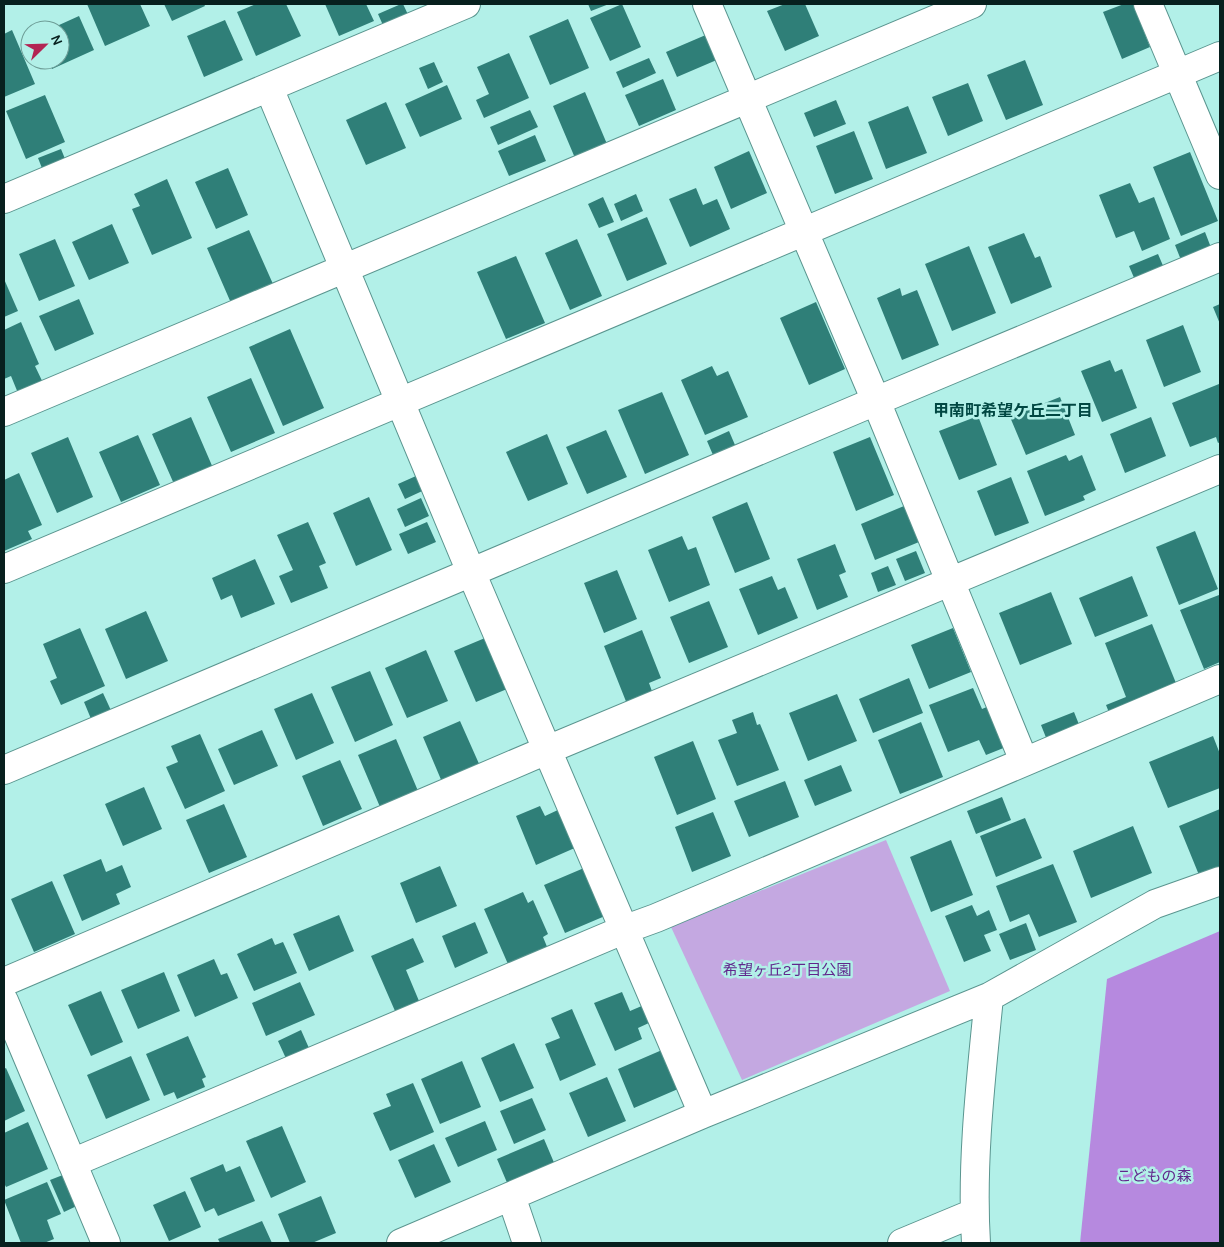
<svg xmlns="http://www.w3.org/2000/svg" width="1224" height="1247" viewBox="0 0 1224 1247" font-family="Karla,'Noto Sans JP',sans-serif">
	<style>
		.green { fill: #c4a8e1 }
		.forest { fill: #b689df }
		.building { fill: #2f7f78 }
		.lines { fill: none; stroke-linecap: round; stroke-linejoin: round }
		.street-casing { stroke: #5a958f; stroke-width: 30 }
		.street { stroke: #fff; stroke-width: 28 }
		.labels { text-anchor: middle; dominant-baseline: central; stroke-width: 5; stroke-linejoin: round; paint-order: stroke }
		.park-label { font-size: 15px; fill: #61278c; stroke: #b2f0e8 }
		.neighbourhood-label { font-size: 16px; font-weight: bold; fill: #004742; stroke: #b2f0e8 }
	</style>
	<rect width="100%" height="100%" fill="#b2f0e8"/>
	<path class="green" d="M 886,840 L 950,991 L 742,1080 L 671,927 Z"/>
	<path class="forest" d="M 1220,931 L 1220,1243 L 1080,1243 L 1107,979 Z"/>
	<path class="building" d="M 87,4 L 140,4 L 150,26 L 105,46 Z
		M 164,4 L 204,4 L 205,6 L 172,21 Z
		M 256,4 L 286,4 L 301,36 L 256,56 L 237,12 Z
		M 325,4 L 366,4 L 374,21 L 339,36 Z
		M 401,4 L 403,4 L 411,21 L 386,32 L 378,14 Z
		M 588,4 L 609,4 L 591,11 Z
		M 622,4 L 641,47 L 610,61 L 590,18 Z
		M 785,4 L 805,4 L 819,36 L 785,51 L 767,11 Z
		M 1124,4 L 1133,4 L 1150,47 L 1122,59 L 1103,12 Z
		M 79,16 L 94,50 L 52,69 L 48,60 L 60,60 L 60,30 L 48,30 Z
		M 568,19 L 589,68 L 550,85 L 529,36 Z
		M 225,20 L 243,60 L 204,77 L 187,36 Z
		M 12,30 L 35,84 L 4,97 L 4,34 Z
		M 708,34 L 719,59 L 677,77 L 666,52 Z
		M 509,53 L 529,98 L 484,118 L 476,100 L 489,94 L 477,67 Z
		M 649,58 L 656,73 L 623,88 L 616,72 Z
		M 1025,60 L 1043,105 L 1006,120 L 987,75 Z
		M 434,62 L 443,82 L 428,89 L 419,68 Z
		M 663,79 L 676,110 L 639,126 L 625,95 Z
		M 968,83 L 983,121 L 948,136 L 932,97 Z
		M 447,85 L 462,119 L 420,137 L 405,104 Z
		M 585,92 L 607,144 L 575,158 L 553,106 Z
		M 45,95 L 65,142 L 26,159 L 6,111 Z
		M 836,100 L 846,124 L 814,137 L 804,113 Z
		M 386,102 L 406,148 L 366,165 L 346,120 Z
		M 908,106 L 927,153 L 886,169 L 868,122 Z
		M 530,110 L 538,127 L 498,145 L 490,127 Z
		M 854,131 L 873,179 L 835,194 L 816,146 Z
		M 535,135 L 546,161 L 509,176 L 498,151 Z
		M 61,149 L 70,171 L 47,181 L 38,158 Z
		M 749,151 L 767,193 L 731,209 L 714,167 Z
		M 1190,152 L 1218,221 L 1181,236 L 1153,167 Z
		M 228,168 L 248,215 L 216,229 L 195,182 Z
		M 167,179 L 192,238 L 152,255 L 132,209 L 140,206 L 134,194 Z
		M 1130,183 L 1139,203 L 1154,197 L 1170,239 L 1142,251 L 1134,231 L 1116,238 L 1099,195 Z
		M 696,188 L 703,205 L 717,199 L 730,229 L 690,247 L 669,199 Z
		M 636,194 L 643,211 L 621,221 L 614,204 Z
		M 603,197 L 614,222 L 599,228 L 588,204 Z
		M 647,217 L 667,264 L 627,281 L 607,234 Z
		M 112,224 L 129,263 L 89,280 L 72,242 Z
		M 249,230 L 273,284 L 231,303 L 207,248 Z
		M 1205,232 L 1215,258 L 1185,270 L 1175,245 Z
		M 1024,233 L 1035,258 L 1040,256 L 1052,287 L 1011,304 L 988,247 Z
		M 55,239 L 75,286 L 39,301 L 19,254 Z
		M 577,239 L 602,296 L 570,310 L 545,253 Z
		M 969,246 L 996,313 L 952,331 L 925,264 Z
		M 1158,254 L 1167,275 L 1138,287 L 1129,266 Z
		M 516,256 L 545,323 L 506,339 L 477,272 Z
		M 4,279 L 18,311 L 4,317 Z
		M 900,288 L 902,296 L 917,290 L 939,345 L 902,360 L 877,298 Z
		M 79,299 L 94,334 L 55,351 L 39,316 Z
		M 816,302 L 845,369 L 809,385 L 780,318 Z
		M 1220,304 L 1220,324 L 1213,307 Z
		M 21,322 L 39,364 L 35,366 L 45,387 L 20,398 L 11,376 L 4,379 L 4,330 Z
		M 1183,325 L 1201,372 L 1164,387 L 1146,340 Z
		M 290,329 L 324,408 L 283,426 L 249,347 Z
		M 1110,360 L 1115,372 L 1122,369 L 1137,408 L 1102,422 L 1081,371 Z
		M 712,366 L 717,376 L 728,371 L 748,417 L 705,435 L 681,380 Z
		M 251,378 L 275,433 L 231,452 L 207,397 Z
		M 1219,384 L 1220,388 L 1220,442 L 1218,443 L 1216,437 L 1190,447 L 1172,403 Z
		M 662,392 L 689,455 L 645,474 L 618,410 Z
		M 1060,397 L 1075,435 L 1026,455 L 1010,417 Z
		M 978,416 L 997,465 L 959,480 L 939,431 Z
		M 191,417 L 213,468 L 174,484 L 152,434 Z
		M 1151,417 L 1166,456 L 1125,473 L 1110,434 Z
		M 606,430 L 627,477 L 587,494 L 566,447 Z
		M 729,431 L 738,452 L 716,462 L 707,441 Z
		M 547,434 L 568,484 L 528,501 L 506,452 Z
		M 138,435 L 160,485 L 121,502 L 99,452 Z
		M 68,437 L 93,497 L 57,513 L 31,453 Z
		M 870,437 L 894,495 L 856,511 L 833,452 Z
		M 1066,455 L 1069,461 L 1082,455 L 1096,490 L 1083,496 L 1085,500 L 1045,516 L 1027,471 Z
		M 425,472 L 431,487 L 405,499 L 398,484 Z
		M 19,473 L 42,525 L 28,531 L 32,539 L 4,551 L 4,480 Z
		M 1011,477 L 1029,523 L 995,536 L 977,491 Z
		M 369,497 L 392,550 L 356,566 L 333,513 Z
		M 421,498 L 429,516 L 405,527 L 397,509 Z
		M 747,502 L 770,559 L 735,573 L 712,517 Z
		M 904,506 L 919,542 L 875,560 L 861,524 Z
		M 308,522 L 326,563 L 319,566 L 328,588 L 291,603 L 279,576 L 293,570 L 277,535 Z
		M 427,522 L 436,542 L 408,554 L 399,534 Z
		M 1195,531 L 1218,589 L 1179,605 L 1156,547 Z
		M 682,536 L 688,550 L 696,547 L 710,585 L 669,602 L 648,550 Z
		M 835,544 L 846,572 L 839,575 L 848,597 L 817,610 L 797,559 Z
		M 916,551 L 925,573 L 905,581 L 896,559 Z
		M 255,559 L 275,604 L 241,618 L 232,595 L 221,600 L 212,578 Z
		M 888,566 L 896,585 L 878,592 L 871,573 Z
		M 617,570 L 637,619 L 604,633 L 584,583 Z
		M 772,576 L 778,590 L 785,587 L 798,618 L 758,635 L 739,589 Z
		M 1132,576 L 1148,616 L 1095,637 L 1079,598 Z
		M 1051,592 L 1072,644 L 1020,665 L 999,613 Z
		M 1219,595 L 1220,662 L 1204,669 L 1180,610 Z
		M 709,601 L 728,647 L 689,663 L 670,617 Z
		M 146,611 L 168,661 L 126,679 L 105,629 Z
		M 1152,624 L 1178,688 L 1110,715 L 1106,705 L 1126,697 L 1105,643 Z
		M 80,628 L 105,686 L 61,705 L 50,681 L 57,678 L 43,644 Z
		M 953,628 L 971,672 L 929,689 L 911,645 Z
		M 642,630 L 661,678 L 649,683 L 653,694 L 627,704 L 604,646 Z
		M 485,638 L 507,689 L 476,702 L 454,651 Z
		M 426,650 L 448,701 L 407,718 L 385,668 Z
		M 370,671 L 393,725 L 355,742 L 331,687 Z
		M 909,678 L 923,713 L 873,733 L 859,699 Z
		M 973,688 L 982,709 L 989,706 L 1006,747 L 986,755 L 979,740 L 948,752 L 929,705 Z
		M 103,693 L 114,717 L 94,726 L 84,702 Z
		M 312,693 L 334,743 L 296,760 L 274,709 Z
		M 837,694 L 857,741 L 808,761 L 789,713 Z
		M 753,712 L 757,725 L 760,724 L 779,770 L 737,786 L 718,740 L 737,733 L 732,720 Z
		M 1074,712 L 1082,732 L 1049,745 L 1041,725 Z
		M 460,721 L 480,766 L 442,782 L 423,737 Z
		M 921,722 L 943,777 L 900,794 L 878,740 Z
		M 262,730 L 278,766 L 234,785 L 218,749 Z
		M 200,734 L 225,791 L 185,809 L 166,767 L 178,762 L 171,746 Z
		M 1213,736 L 1220,754 L 1220,788 L 1168,808 L 1149,762 Z
		M 396,739 L 421,798 L 383,814 L 358,755 Z
		M 693,741 L 716,799 L 677,815 L 654,757 Z
		M 340,760 L 362,809 L 323,826 L 302,776 Z
		M 841,765 L 852,791 L 815,806 L 804,780 Z
		M 785,781 L 799,817 L 749,837 L 734,801 Z
		M 144,787 L 162,829 L 123,846 L 105,804 Z
		M 1002,797 L 1011,820 L 976,834 L 967,811 Z
		M 224,804 L 247,857 L 209,873 L 186,820 Z
		M 540,806 L 545,816 L 560,809 L 577,847 L 536,865 L 516,816 Z
		M 1220,809 L 1220,866 L 1199,875 L 1179,826 Z
		M 713,812 L 731,856 L 692,872 L 675,827 Z
		M 1025,818 L 1042,858 L 996,877 L 980,836 Z
		M 1133,826 L 1152,873 L 1091,898 L 1073,851 Z
		M 951,840 L 973,895 L 931,912 L 910,857 Z
		M 101,859 L 106,872 L 122,865 L 131,887 L 116,894 L 120,904 L 82,921 L 63,875 Z
		M 1053,864 L 1077,922 L 1039,937 L 1029,914 L 1010,922 L 996,886 Z
		M 440,866 L 457,906 L 416,923 L 400,883 Z
		M 584,868 L 605,916 L 565,933 L 544,885 Z
		M 52,881 L 75,934 L 34,952 L 11,899 Z
		M 523,892 L 528,903 L 533,900 L 548,934 L 543,937 L 550,954 L 511,971 L 484,909 Z
		M 972,905 L 977,916 L 989,910 L 997,930 L 984,935 L 991,951 L 964,962 L 945,916 Z
		M 339,915 L 354,951 L 309,971 L 293,934 Z
		M 475,922 L 488,953 L 455,968 L 442,936 Z
		M 1026,923 L 1036,950 L 1010,960 L 999,934 Z
		M 272,938 L 275,945 L 283,942 L 297,973 L 254,991 L 237,954 Z
		M 413,938 L 424,962 L 406,970 L 419,1001 L 395,1011 L 371,956 Z
		M 214,959 L 221,975 L 227,973 L 238,998 L 195,1017 L 177,975 Z
		M 164,972 L 180,1011 L 138,1029 L 121,990 Z
		M 300,982 L 315,1015 L 266,1036 L 252,1003 Z
		M 101,991 L 123,1042 L 91,1056 L 68,1005 Z
		M 622,992 L 630,1011 L 644,1005 L 651,1022 L 638,1028 L 642,1039 L 615,1051 L 594,1003 Z
		M 572,1009 L 596,1065 L 560,1081 L 545,1044 L 560,1038 L 551,1018 Z
		M 301,1030 L 312,1055 L 289,1065 L 278,1041 Z
		M 188,1036 L 206,1077 L 202,1079 L 205,1087 L 177,1099 L 174,1092 L 164,1096 L 146,1054 Z
		M 514,1043 L 534,1088 L 500,1102 L 481,1058 Z
		M 662,1050 L 678,1089 L 634,1108 L 618,1069 Z
		M 131,1056 L 150,1100 L 106,1119 L 87,1075 Z
		M 462,1061 L 481,1107 L 440,1124 L 421,1079 Z
		M 6,1068 L 25,1111 L 4,1121 L 4,1069 Z
		M 607,1077 L 626,1121 L 588,1137 L 569,1093 Z
		M 413,1083 L 434,1132 L 390,1151 L 373,1113 L 391,1106 L 386,1094 Z
		M 532,1098 L 546,1130 L 514,1144 L 500,1111 Z
		M 485,1121 L 497,1150 L 458,1167 L 445,1138 Z
		M 28,1122 L 48,1169 L 6,1187 L 4,1183 L 4,1133 Z
		M 282,1126 L 306,1182 L 271,1198 L 246,1141 Z
		M 544,1139 L 558,1172 L 511,1192 L 497,1159 Z
		M 434,1144 L 451,1182 L 415,1198 L 398,1160 Z
		M 223,1164 L 226,1172 L 240,1166 L 255,1201 L 218,1216 L 214,1208 L 205,1212 L 190,1178 Z
		M 68,1173 L 81,1204 L 64,1212 L 50,1180 Z
		M 47,1182 L 61,1214 L 47,1220 L 54,1239 L 44,1243 L 21,1243 L 4,1200 Z
		M 185,1191 L 201,1227 L 169,1241 L 153,1205 Z
		M 321,1196 L 336,1233 L 312,1243 L 290,1243 L 278,1214 Z
		M 262,1221 L 272,1243 L 220,1243 L 218,1239 Z"/>
	<g class="lines">
		<g class="street-casing">
			<path id="street" d="M 707,4 L 876,401 L 1024,761
				M 1148,4 L 1220,175
				M 269,88 L 471,572 L 703,1114
				M 4,199 L 466,4
				M 4,412 L 972,4
				M 4,569 L 1220,56
				M 4,770 L 876,401 L 1220,257
				M 4,982 L 547,750 L 1220,469
				M 4,1001 L 106,1243
				M 72,1163 L 623,930 L 656,918 L 1220,679
				M 511,1196 L 527,1243
				M 401,1243 L 703,1114 L 989,997 L 1155,904 L 1220,881
				M 902,1243 L 974,1213
				M 976,1243 C 971,1162 981,1078 989,997"/>
		</g>
		<use href="#street" class="street"/>
	</g>
	<g class="labels">
		<g class="park-label">
			<text x="787" y="970">希望ヶ丘2丁目公園</text>
			<text x="1154" y="1176">こどもの森</text>
		</g>
		<g class="neighbourhood-label">
			<text x="1013" y="410">甲南町希望ケ丘二丁目</text>
		</g>
	</g>
	<rect width="1224" height="1247" fill="none" stroke="#07201e" stroke-width="10"/>
	<g transform="translate(45 45) rotate(67)"><circle r="24" fill="#b2f0e8" stroke="#6e9d97"/>
	<path d="M0-4L9 19L0 12L-9 19Z" fill="#b32454"/>
	<text y="-8" font-size="14" font-weight="bold" text-anchor="middle" fill="#07201e">N</text>
	</g>
</svg>
